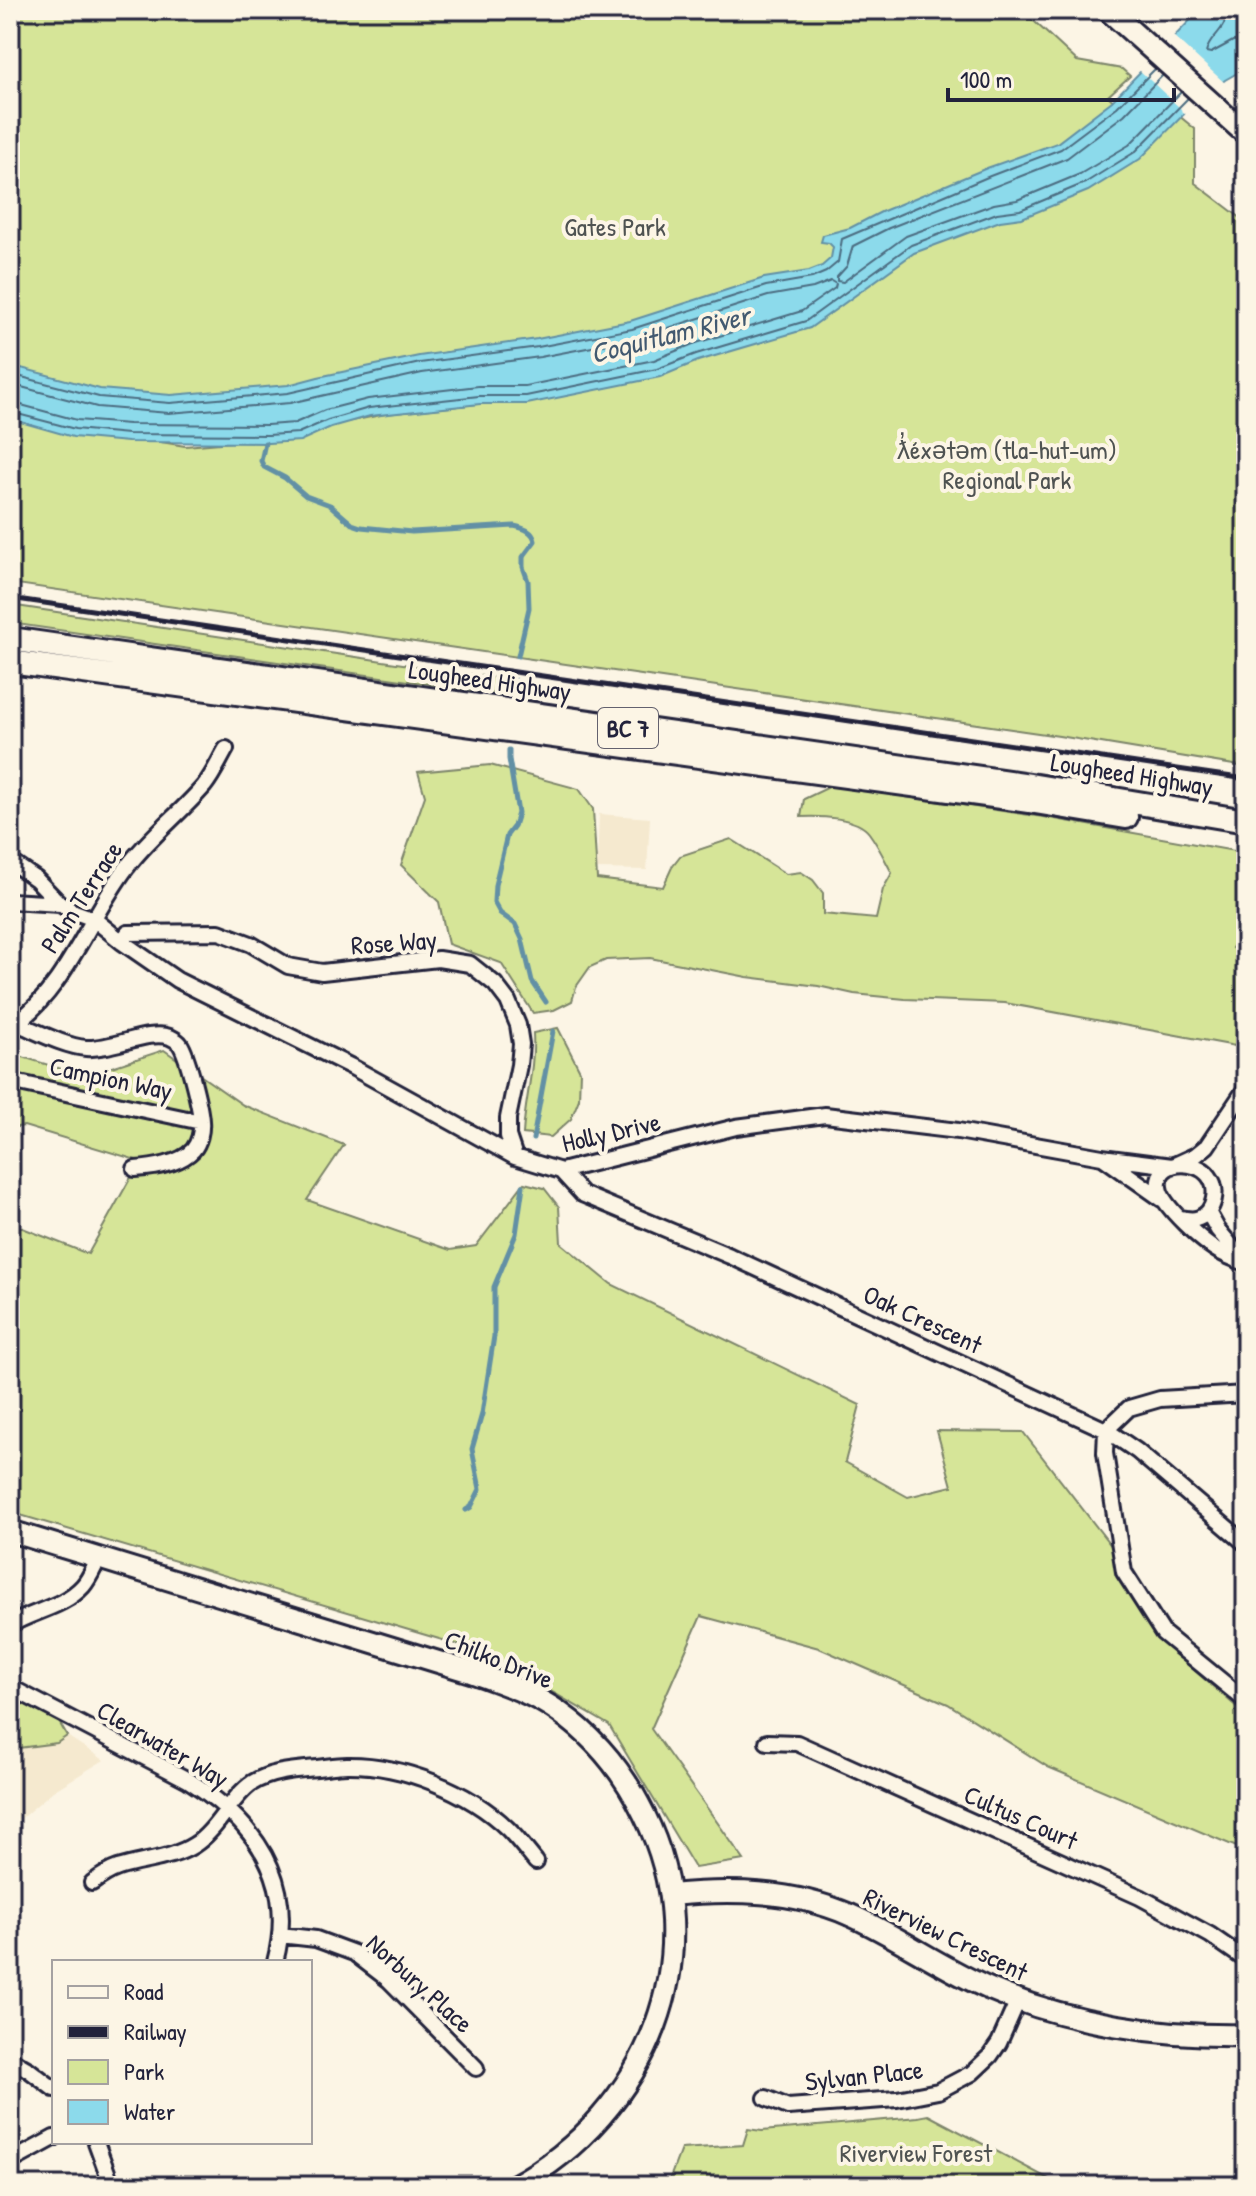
<svg xmlns="http://www.w3.org/2000/svg" width="1256" height="2196" viewBox="0 0 1256 2196" font-family="'Patrick Hand',sans-serif">
	<style>
		.built { fill: #f5e9cf }
		.green { fill: #d6e598; stroke: #7c846a; stroke-width: 2 }
		.water { fill: #8cdaeb; stroke: #6290a5; stroke-width: 2 }
		.pier { fill: #fcf5e5 }
		.lines { fill: none; stroke-linecap: round; stroke-linejoin: round }
		.shore { stroke: #4c6c81; stroke-width: 2 }
		.stream { stroke: #6290a5; stroke-width: 5 }
		.street-casing { stroke: #22223b; stroke-width: 20 }
		.secondary-casing { stroke: #22223b; stroke-width: 26 }
		.primary-casing { stroke: #22223b; stroke-width: 28 }
		.street { stroke: #fcf5e5; stroke-width: 14 }
		.secondary { stroke: #fcf5e5; stroke-width: 20 }
		.primary { stroke: #fcf5e5; stroke-width: 22 }
		.rail { stroke: #22223b; stroke-width: 5 }
		.labels { text-anchor: middle; dominant-baseline: central; stroke-width: 8; stroke-linejoin: round; paint-order: stroke }
		.shield { fill: #fcf5e5; stroke: #63616e; stroke-width: 2 }
		.shield-label { font-size: 24px; font-weight: bold; fill: #22223b }
		.park-label { font-size: 26px; fill: #4f5352; stroke: #fcf5e5 }
		.street-label { font-size: 26px; fill: #22223b; stroke: #fcf5e5 }
		.water-label { font-size: 28px; font-style: italic; fill: #425970; stroke: #fcf5e5 }
	</style>
	<rect width="100%" height="100%" fill="#fcf5e5"/>
	<filter id="ink" filterUnits="userSpaceOnUse"><feTurbulence type="fractalNoise" baseFrequency=".0125" numOctaves="2"/><feDisplacementMap in="SourceGraphic" scale="16" xChannelSelector="R" yChannelSelector="G"/><feConvolveMatrix kernelMatrix="1 2 1 2 8 2 1 2 1" color-interpolation-filters="sRGB"/></filter>
	<g filter="url(#ink)">
		<path class="built" d="M 599,814 L 650,818 L 647,870 L 597,869 Z
			M 10,1696 L 59,1722 L 67,1736 L 104,1760 L 53,1791 L 10,1828 Z"/>
		<path class="green" d="M 10,10 L 1022,10 L 1077,61 L 1122,69 L 1130,76 L 1108,96 L 1150,132 L 1178,115 L 1195,129 L 1195,183 L 1246,222 L 1246,767 L 1059,736 L 10,583 L 10,417 L 185,446 L 256,440 L 386,414 L 487,403 L 484,398 L 247,432 L 10,378 Z
			M 10,605 L 529,683 L 526,698 L 10,623 Z
			M 490,765 L 579,789 L 593,809 L 597,879 L 663,887 L 673,865 L 680,856 L 731,839 L 786,874 L 801,872 L 813,880 L 823,893 L 823,914 L 876,919 L 883,889 L 892,873 C 885,860 878,845 869,833 C 857,817 820,816 801,817 L 804,799 L 831,786 L 1044,817 L 1246,853 L 1246,926 L 1232,948 L 1246,958 L 1246,1048 L 1005,1003 L 905,999 L 854,994 L 818,986 L 747,977 L 650,958 L 606,960 L 590,967 L 576,987 L 572,1001 L 554,1010 L 533,1013 L 501,963 L 448,944 L 439,902 L 401,865 L 425,796 L 418,772 Z
			M 558,1028 L 580,1071 L 579,1099 L 571,1119 L 551,1137 L 523,1134 C 525,1099 535,1069 533,1033 Z
			M 164,1050 L 243,1105 L 344,1145 L 307,1200 L 450,1250 L 476,1246 L 524,1183 L 544,1188 L 559,1207 L 561,1243 L 611,1284 L 860,1405 L 845,1462 L 908,1497 L 952,1486 L 937,1431 L 1023,1432 L 1112,1547 L 1133,1599 L 1172,1651 L 1246,1715 L 1246,1851 L 1048,1767 L 948,1704 L 819,1648 L 701,1616 L 651,1729 L 744,1860 L 695,1868 L 609,1725 L 483,1652 L 10,1512 L 10,1223 L 88,1254 L 140,1161 L 24,1126 L 10,1128 L 10,1053 L 84,1076 Z
			M 10,1696 L 59,1722 L 67,1736 L 57,1743 L 10,1749 Z
			M 928,2115 L 1062,2186 L 667,2186 L 681,2149 L 743,2145 L 748,2129 L 762,2131 L 918,2117 Z"/>
		<path class="water" d="M 1200,10 L 1246,10 L 1246,68 L 1225,80 L 1193,105 L 1140,159 L 1088,191 L 1022,218 L 1000,221 L 914,253 L 810,328 L 698,361 L 660,377 L 527,404 L 480,404 L 370,416 L 331,427 L 300,441 L 268,443 L 128,442 L 73,437 L 10,419 L 10,365 L 100,389 L 171,395 L 288,385 L 318,377 L 419,356 L 537,339 L 630,321 L 764,278 L 809,271 L 822,266 L 831,258 L 833,247 L 829,243 L 821,242 L 823,235 L 850,228 L 881,212 L 987,168 L 1057,143 L 1112,101 Z"/>
		<path class="pier" d="M 1171,34 L 1226,84 L 1188,115 L 1182,113 L 1181,109 L 1138,69 Z"/>
		<g class="lines">
			<path class="shore" d="M 1227,10 C 1226,33 1210,35 1206,52 L 1211,53 L 1233,41 L 1246,40
				M 1163,75 L 1124,115 L 1067,158 L 889,228 L 853,246 L 847,266 L 837,277 L 837,281 L 843,282 L 906,236 L 994,204 L 1017,200 L 1080,174 L 1129,145 L 1181,92
				M 10,374 L 99,397 L 170,403 L 288,393 L 420,363 L 538,347 L 632,329 L 766,286 L 812,278 L 826,272 L 838,262 L 842,239 L 990,176 L 1061,149 L 1117,107 L 1155,69
				M 10,384 L 97,407 L 169,413 L 290,403 L 422,373 L 540,357 L 634,339 L 768,296 L 813,288 L 831,281 L 836,284 L 835,288 L 802,311 L 693,344 L 654,360 L 525,386 L 478,386 L 368,399 L 325,410 L 295,423 L 267,425 L 129,424 L 77,420 L 10,402
				M 10,412 L 75,429 L 128,434 L 268,435 L 298,433 L 328,420 L 369,408 L 479,396 L 526,396 L 657,369 L 696,354 L 806,321 L 911,245 L 997,213 L 1020,210 L 1085,183 L 1135,152 L 1188,98"/>
			<path class="stream" d="M 265,443 L 261,461 L 264,467 L 285,478 L 306,496 L 330,505 L 352,524 L 361,527 L 412,532 L 514,526 C 524,528 533,531 535,541 L 523,557 L 523,567 L 528,581 L 529,608 L 518,656
				M 514,689 L 515,680
				M 509,750 L 509,759 L 518,813 L 514,826 L 507,835 L 495,885 L 494,902 L 500,913 L 515,924 L 522,939 L 532,981 L 546,1002
				M 533,1139 L 553,1031
				M 466,1510 L 471,1507 L 480,1489 L 472,1449 L 482,1414 L 494,1336 L 494,1287 L 516,1234 L 523,1186"/>
			<g class="street-casing">
				<path id="street" d="M 10,861 L 36,879 L 60,904 L 72,911 L 94,919 L 122,942 L 177,980 L 352,1067 L 515,1157 L 561,1171 L 736,1127 L 825,1115 L 958,1131 L 1102,1157 L 1172,1166 L 1196,1155 L 1207,1146 L 1246,1088
					M 10,901 L 60,904
					M 122,942 L 128,933 L 219,932 L 251,944 L 288,966 L 322,972 L 438,959 L 470,964 L 495,984 L 508,1001 L 518,1025 L 521,1044 L 519,1065 L 508,1118 L 508,1136 L 515,1157
					M 10,1081 L 201,1122
					M 1104,1158 L 1162,1199
					M 135,1169 C 152,1168 180,1164 193,1150 C 199,1143 202,1131 201,1121 C 200,1106 188,1056 180,1044 C 178,1041 174,1039 170,1037 C 149,1029 111,1050 86,1048 C 64,1046 36,1031 16,1023 C 66,988 90,915 127,867 C 149,837 179,815 204,786 C 213,775 219,761 226,749
					M 561,1171 L 582,1194 L 730,1256 L 1106,1430 L 1137,1451 L 1246,1544
					M 1208,1212 L 1218,1230 L 1243,1260
					M 1180,1218 C 1187,1219 1193,1221 1199,1218 C 1215,1212 1219,1189 1209,1176 C 1196,1158 1155,1160 1159,1187 C 1161,1206 1205,1244 1222,1253 C 1229,1257 1238,1260 1245,1263
					M 1246,1394 L 1160,1399 L 1129,1408 L 1106,1430 L 1105,1453 L 1124,1572 L 1163,1633 L 1246,1701
					M 10,1625 C 33,1611 64,1607 83,1586 C 90,1578 94,1567 99,1558
					M 10,1687 L 188,1780 C 255,1822 297,1880 275,1962
					M 767,1742 L 797,1743 L 1140,1897 L 1210,1935 L 1246,1960
					M 92,1883 C 100,1877 109,1871 118,1868 C 143,1860 172,1859 194,1845 C 217,1831 231,1797 252,1783 C 271,1771 295,1770 317,1768 C 327,1767 337,1765 347,1765 C 401,1764 469,1791 508,1829 C 518,1839 527,1851 536,1862
					M 280,1935 L 316,1939 L 354,1953 L 389,1980 L 476,2068
					M 10,2059 L 29,2070 L 54,2089
					M 766,2098 L 788,2107 L 897,2099 L 938,2091 L 972,2073 L 990,2056 L 999,2043 L 1018,2000
					M 96,2142 L 112,2186
					M 10,2162 L 54,2138"/>
			</g>
			<g class="secondary-casing">
				<path id="secondary" d="M 1108,10 L 1246,134
					M 10,1531 L 471,1672 C 501,1683 533,1693 559,1712 C 596,1738 624,1773 644,1814 C 714,1954 648,2113 514,2186
					M 670,1895 C 731,1889 793,1890 850,1915 C 898,1936 941,1968 990,1989 C 1069,2023 1160,2037 1246,2035"/>
			</g>
			<g class="primary-casing">
				<path id="primary" d="M 10,639 L 1030,785 L 1246,821
					M 10,662 L 1029,801 L 1126,817"/>
			</g>
			<use href="#street" class="street"/>
			<use href="#secondary" class="secondary"/>
			<use href="#primary" class="primary"/>
			<path class="rail" d="M 10,598 L 1246,779"/>
		</g>
	</g>
	<g class="labels">
		<rect class="shield" x="598" y="708" width="60" height="40" rx="6"/>
		<g class="shield-label">
			<text x="628" y="728">BC 7</text>
		</g>
		<g class="park-label">
			<text x="615" y="226">Gates Park</text>
			<text x="1007" y="449">ƛ̓éxətəm (tla-hut-um)<tspan x="1007" dy="30">Regional Park</tspan></text>
			<text x="916" y="2152">Riverview Forest</text>
		</g>
		<g class="street-label">
			<text transform="translate(490 680) rotate(8)">Lougheed Highway</text>
			<text transform="translate(1132 774) rotate(9)">Lougheed Highway</text>
			<text transform="translate(81 897) rotate(-57)">Palm Terrace</text>
			<text transform="translate(394 942) rotate(-4)">Rose Way</text>
			<text transform="translate(111 1078) rotate(12)">Campion Way</text>
			<text transform="translate(611 1132) rotate(-13)">Holly Drive</text>
			<text transform="translate(923 1319) rotate(25)">Oak Crescent</text>
			<text transform="translate(499 1659) rotate(22)">Chilko Drive</text>
			<text transform="translate(163 1744) rotate(30)">Clearwater Way</text>
			<text transform="translate(1021 1817) rotate(24)">Cultus Court</text>
			<text transform="translate(946 1934) rotate(26)">Riverview Crescent</text>
			<text transform="translate(420 1983) rotate(42)">Norbury Place</text>
			<text transform="translate(864 2075) rotate(-6)">Sylvan Place</text>
		</g>
		<g class="water-label">
			<text transform="translate(670 334) rotate(-14)">Coquitlam River</text>
		</g>
	</g>
	<rect width="1256" height="2196" fill="none" stroke="#fcf5e5" stroke-width="40"/>
	<rect x="20" y="20" width="1216" height="2156" fill="none" stroke="#22223b" stroke-width="3" filter="url(#ink)"/>
	<rect x="52" y="1960" width="260" height="184" fill="#fcf5e5" stroke="#a5a1a1" stroke-width="2"/>
	<rect x="68" y="1986" width="40" height="12" fill="#fcf5e5" stroke="#a5a1a1" stroke-width="2"/>
	<text x="124" y="2000" font-size="24" fill="#22223b">Road</text>
	<rect x="68" y="2026" width="40" height="12" fill="#22223b" stroke="#a5a1a1" stroke-width="2"/>
	<text x="124" y="2040" font-size="24" fill="#22223b">Railway</text>
	<rect x="68" y="2060" width="40" height="24" fill="#d6e598" stroke="#a5a1a1" stroke-width="2"/>
	<text x="124" y="2080" font-size="24" fill="#22223b">Park</text>
	<rect x="68" y="2100" width="40" height="24" fill="#8cdaeb" stroke="#a5a1a1" stroke-width="2"/>
	<text x="124" y="2120" font-size="24" fill="#22223b">Water</text>
	<path d="M948 88v12h226v-12" fill="none" stroke="#22223b" stroke-width="4"/>
	<text x="960" y="88" font-size="24" fill="#22223b" stroke="#fcf5e5" stroke-width="6" paint-order="stroke">100 m</text>
</svg>
